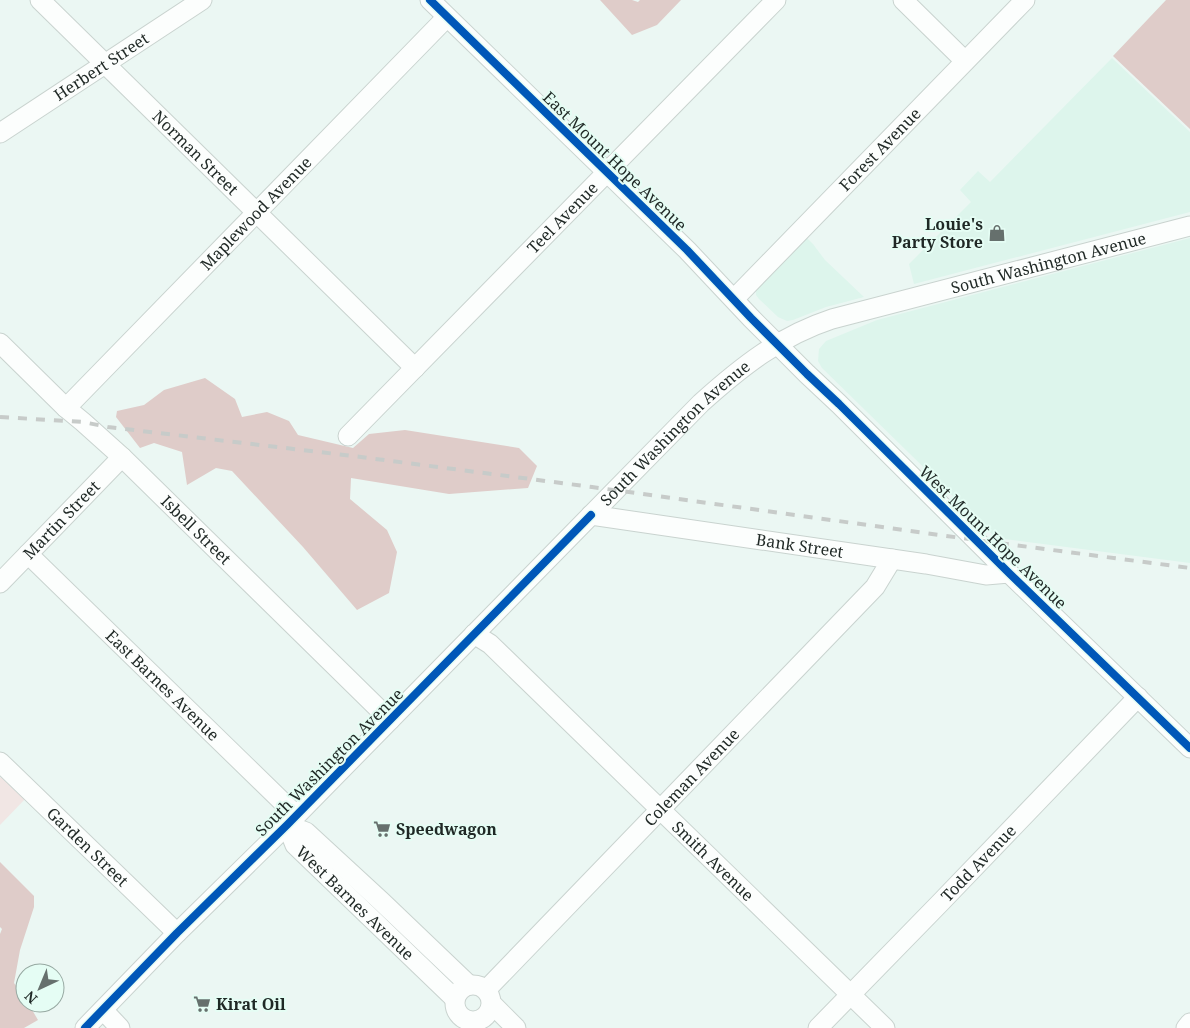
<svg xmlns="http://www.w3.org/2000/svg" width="1190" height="1028" viewBox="0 0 1190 1028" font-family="'Noto Serif',serif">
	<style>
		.built { fill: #ddf5ec }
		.green { fill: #f1e6e4 }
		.forest { fill: #dfccc9 }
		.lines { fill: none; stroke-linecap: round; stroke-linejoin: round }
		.minor-casing { stroke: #c9d3cf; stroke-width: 21 }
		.minor { stroke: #fcfefd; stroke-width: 19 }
		.rail { stroke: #c7cbc9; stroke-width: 4; stroke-dasharray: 9 9; stroke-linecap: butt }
		.cycleway-casing { stroke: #e5fdf4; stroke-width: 11 }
		.cycleway { stroke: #0057b8; stroke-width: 8 }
		.labels { text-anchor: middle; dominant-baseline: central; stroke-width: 4; stroke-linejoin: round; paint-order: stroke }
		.street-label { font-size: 16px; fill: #1f2825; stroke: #e5fdf4 }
		.poi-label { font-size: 16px; font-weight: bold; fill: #1f2825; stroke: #e5fdf4; text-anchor: start }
	</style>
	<rect width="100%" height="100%" fill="#ebf7f3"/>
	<path class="built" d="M 1112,58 L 1190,132 L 1190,212 L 914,284 L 909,264 L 971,202 L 960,190 L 978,171 L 990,182 Z
		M 806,237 L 813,244 L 825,260 L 864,297 L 826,307 L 793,320 L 787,321 L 778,317 L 759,299 L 756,295 L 756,289 Z
		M 1190,238 L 1190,563 L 996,538 L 822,368 L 818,361 L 819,349 L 826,341 L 877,320 Z"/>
	<path class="green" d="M 3,775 L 26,798 L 0,825 L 0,778 Z"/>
	<path class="forest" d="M 600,0 L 632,0 L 638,2 L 640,0 L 681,0 L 657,25 L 632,35 Z
		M 1166,0 L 1190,0 L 1190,129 L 1113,56 Z
		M 205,378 L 235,399 L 242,417 L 267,412 L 289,421 L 298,435 L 353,448 L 369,434 L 405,430 L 519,448 L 537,466 L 528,488 L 449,494 L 351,478 L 350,499 L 387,530 L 397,552 L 389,593 L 357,610 L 303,547 L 232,471 L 216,468 L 187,485 L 182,452 L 154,443 L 140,448 L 116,417 L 117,411 L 144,405 L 164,390 Z
		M 0,862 L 34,896 L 34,907 L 20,950 L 14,983 L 25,998 L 25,1003 L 28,1003 L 38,1020 L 24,1028 L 0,1028 L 0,934 L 2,929 L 0,927 Z"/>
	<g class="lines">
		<g class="minor-casing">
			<g id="minor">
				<path id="s1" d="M 40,0 L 415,368"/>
				<path d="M 430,0 L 687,250 L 751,318 L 807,374 L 839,404 L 1009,573 L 1190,748"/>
				<path d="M 903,0 L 965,61"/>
				<path id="s2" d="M 0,133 L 202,0"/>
				<path id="s3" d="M 734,299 L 1025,0"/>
				<path id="s4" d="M 0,343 L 66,408 L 83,422 L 122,457 L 390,720"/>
				<path id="s5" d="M 66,408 L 447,17"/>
				<path id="s6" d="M 348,436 L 776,0"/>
				<path id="s7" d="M 591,515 L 926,564 L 986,575 L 1009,573"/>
				<path id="s8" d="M 28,554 L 296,815"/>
				<path id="s9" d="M 0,583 L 122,457"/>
				<path id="s10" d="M 474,634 L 490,644 L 885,1028"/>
				<path id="s11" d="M 0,762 L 177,933"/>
				<path id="s12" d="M 287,825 L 295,845 L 455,999"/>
				<path d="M 287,825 L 306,832 L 382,902 L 469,985"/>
				<circle cx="473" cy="1003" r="18"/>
				<path id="s13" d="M 486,990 L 875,587 L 892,559"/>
				<path d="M 492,1004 L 516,1028"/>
				<path d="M 103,1010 L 120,1028"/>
				<path id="s14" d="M 85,1028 L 177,933 L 287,825 L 701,403 C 741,367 780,336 832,319 L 1190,226"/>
				<path id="s15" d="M 818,1028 L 940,903 L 1138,697"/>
				<path d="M 1186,1028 L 1190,1023"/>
			</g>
		</g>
		<use href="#minor" class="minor"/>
		<path class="rail" d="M 0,417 L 83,422 L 108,427 L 353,456 L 592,487 L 976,540 L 1190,568"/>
		<g class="cycleway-casing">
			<path id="cycleway" d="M 430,0 L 687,250 L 751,318 L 807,374 L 839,404 L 1009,573 L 1190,748
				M 85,1028 L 177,933 L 287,825 L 591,515"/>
		</g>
		<use href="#cycleway" class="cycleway"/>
	</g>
	<defs>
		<g id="shop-bare" transform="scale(1.35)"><path d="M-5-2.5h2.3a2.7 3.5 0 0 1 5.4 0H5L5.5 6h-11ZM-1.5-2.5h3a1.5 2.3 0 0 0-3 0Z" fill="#66706d" stroke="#e5fdf4" stroke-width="2.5" paint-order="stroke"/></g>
		<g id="supermarket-bare" transform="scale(1.35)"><path d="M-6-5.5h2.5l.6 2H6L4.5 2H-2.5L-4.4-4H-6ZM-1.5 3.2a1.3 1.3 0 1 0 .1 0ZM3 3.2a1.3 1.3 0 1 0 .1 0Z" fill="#66706d" stroke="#e5fdf4" stroke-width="2.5" paint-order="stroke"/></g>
	</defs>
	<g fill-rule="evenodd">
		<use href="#shop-bare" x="997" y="233"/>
		<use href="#supermarket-bare" x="382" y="829"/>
		<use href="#supermarket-bare" x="202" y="1004"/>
	</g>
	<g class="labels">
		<g class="street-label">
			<text stroke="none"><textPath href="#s2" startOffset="121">Herbert Street</textPath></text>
			<text stroke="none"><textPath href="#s3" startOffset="209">Forest Avenue</textPath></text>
			<text stroke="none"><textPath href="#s1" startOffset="218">Norman Street</textPath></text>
			<text transform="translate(615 161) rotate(44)">East Mount Hope Avenue</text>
			<text stroke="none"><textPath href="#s5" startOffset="272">Maplewood Avenue</textPath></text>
			<text stroke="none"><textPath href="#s6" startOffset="306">Teel Avenue</textPath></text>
			<text stroke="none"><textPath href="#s14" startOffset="1258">South Washington Avenue</textPath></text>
			<text stroke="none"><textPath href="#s14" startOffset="838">South Washington Avenue</textPath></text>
			<text stroke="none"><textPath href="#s9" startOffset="88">Martin Street</textPath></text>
			<text stroke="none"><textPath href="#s4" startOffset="271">Isbell Street</textPath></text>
			<text transform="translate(993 537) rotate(44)">West Mount Hope Avenue</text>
			<text stroke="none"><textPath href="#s7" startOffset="211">Bank Street</textPath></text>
			<text stroke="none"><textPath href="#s8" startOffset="188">East Barnes Avenue</textPath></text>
			<text transform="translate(329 762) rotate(-45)">South Washington Avenue</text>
			<text stroke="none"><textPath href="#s13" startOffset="296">Coleman Avenue</textPath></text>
			<text stroke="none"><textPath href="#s11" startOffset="122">Garden Street</textPath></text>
			<text stroke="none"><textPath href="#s10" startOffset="330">Smith Avenue</textPath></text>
			<text stroke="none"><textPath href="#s15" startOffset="230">Todd Avenue</textPath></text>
			<text stroke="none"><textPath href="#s12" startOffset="105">West Barnes Avenue</textPath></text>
		</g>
		<g class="poi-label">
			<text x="983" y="224" text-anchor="end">Louie's<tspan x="983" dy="18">Party Store</tspan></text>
			<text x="396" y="829">Speedwagon</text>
			<text x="216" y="1004">Kirat Oil</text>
		</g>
	</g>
	<g transform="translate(40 988) rotate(224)"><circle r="24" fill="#e5fdf4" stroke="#96a8a1"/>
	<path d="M0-4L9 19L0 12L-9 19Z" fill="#66706d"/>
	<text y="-8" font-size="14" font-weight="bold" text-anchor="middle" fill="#1f2825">N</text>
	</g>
</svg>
